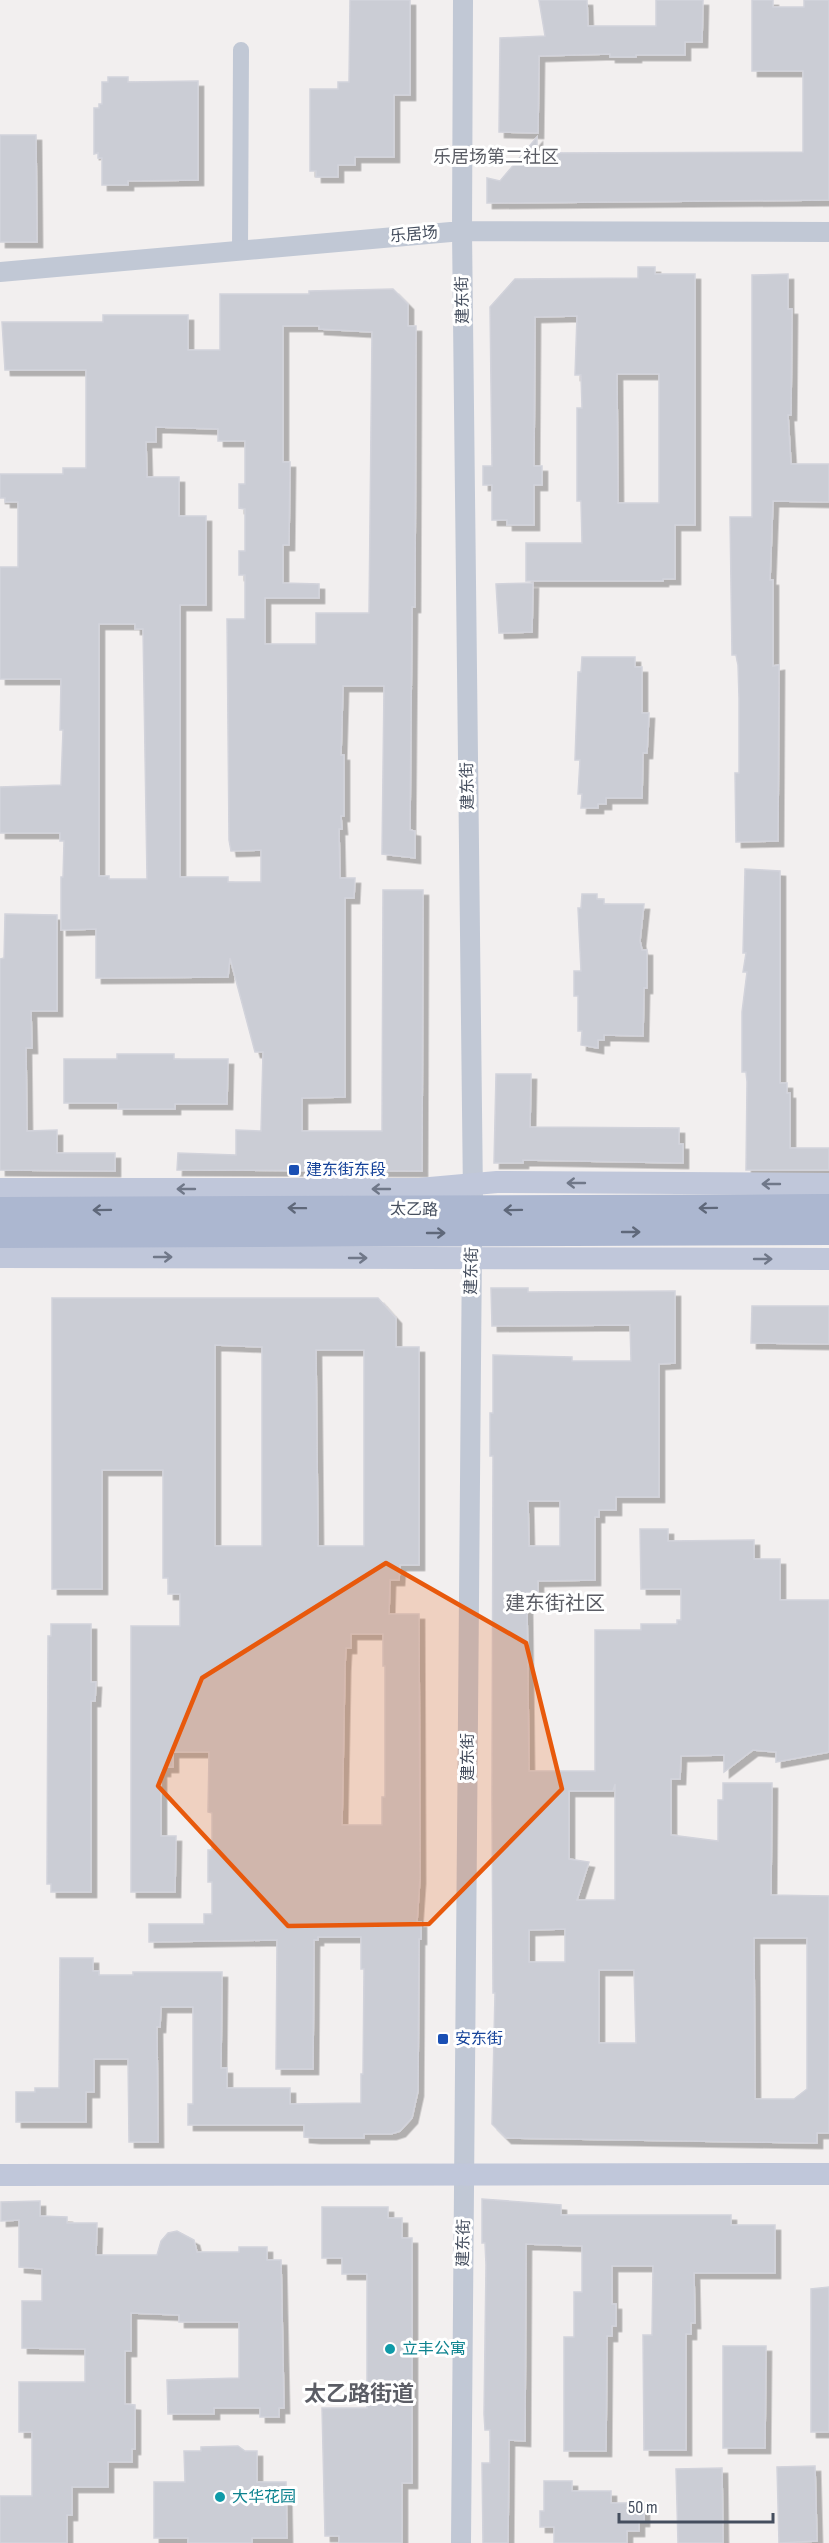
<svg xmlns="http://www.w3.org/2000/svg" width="829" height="2543" viewBox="0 0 829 2543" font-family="'Sofia Sans Condensed','Noto Sans SC',sans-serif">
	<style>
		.building { fill: #cbcdd5; stroke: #d2d3db; stroke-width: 1.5; fill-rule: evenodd; filter: url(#shadow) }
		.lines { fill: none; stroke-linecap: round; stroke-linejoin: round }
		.minor { stroke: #c1c8d5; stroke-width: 16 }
		.tertiary { stroke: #c1c8d5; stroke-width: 20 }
		.secondary { stroke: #c0c7da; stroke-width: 22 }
		.primary { stroke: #acb7d0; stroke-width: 26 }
		.oneway { stroke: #707889 }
		.oneway2 { stroke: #5f687a }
		.marked { fill: #e8590c; fill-opacity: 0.2; stroke: #e8590c; stroke-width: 4.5; stroke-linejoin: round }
		.transit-dot { fill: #1a4fb4; stroke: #fff; stroke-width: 2 }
		.culture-dot { fill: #0f9aa8; stroke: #fff; stroke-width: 2 }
		.labels { text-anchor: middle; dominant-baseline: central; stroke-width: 6; stroke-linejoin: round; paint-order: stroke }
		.street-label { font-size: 16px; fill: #454e5e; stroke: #fff }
		.transit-label { font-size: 16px; fill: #164399; stroke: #fff; text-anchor: start }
		.culture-label { font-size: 16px; fill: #0d838f; stroke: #fff; text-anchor: start }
		.neighbourhood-label { font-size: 18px; fill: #5b5d65; stroke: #fff }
		.quarter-label { font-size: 20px; fill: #5b5d65; stroke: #fff }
		.district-label { font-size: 22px; font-weight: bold; fill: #5b5d65; stroke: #fff }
	</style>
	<defs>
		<filter id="shadow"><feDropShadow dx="5.5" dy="5.5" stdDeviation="0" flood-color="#0004"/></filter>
	</defs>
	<rect width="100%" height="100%" fill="#f2efef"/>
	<path class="building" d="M 350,0 L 410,0 L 410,95 L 394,95 L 394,157 L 355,157 L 355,165 L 338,165 L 338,177 L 316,177 L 316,171 L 310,171 L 310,89 L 338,89 L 338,82 L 349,82 Z
		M 539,0 L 587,0 L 588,26 L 656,26 L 656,0 L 703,0 L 702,42 L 685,42 L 685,55 L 636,55 L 636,57 L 610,57 L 610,54 L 539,56 L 538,133 L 499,132 L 500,38 L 545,36 Z
		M 752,0 L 773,0 L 773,7 L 804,7 L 804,0 L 829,0 L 829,200 L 487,203 L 487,178 L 500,181 L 537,137 L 537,153 L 803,152 L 803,71 L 752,71 Z
		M 108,77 L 128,77 L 128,82 L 198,81 L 198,180 L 128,181 L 128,185 L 102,185 L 102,158 L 98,158 L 98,153 L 94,154 L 94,108 L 99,108 L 99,104 L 102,104 L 102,82 L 108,82 Z
		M 0,135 L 36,135 L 37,242 L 0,242 Z
		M 638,267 L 655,267 L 655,274 L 695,274 L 695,525 L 675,525 L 675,579 L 663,579 L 663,581 L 526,581 L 526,543 L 582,543 L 581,501 L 577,501 L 577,408 L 582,408 L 581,375 L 575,375 L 577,316 L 535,317 L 534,466 L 542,466 L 542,485 L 534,485 L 534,525 L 507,525 L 507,520 L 492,520 L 492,485 L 483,485 L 483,466 L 492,466 L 490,307 L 515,279 L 638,278 ZM 617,374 L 659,374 L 659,503 L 618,503 Z
		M 788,274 L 788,309 L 792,309 L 791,415 L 788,415 L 791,464 L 829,464 L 829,502 L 773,501 L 770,580 L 773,580 L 773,666 L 779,665 L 778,841 L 736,842 L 735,773 L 739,773 L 739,698 L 738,665 L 736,655 L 732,655 L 730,517 L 752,517 L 752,275 Z
		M 393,289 L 408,304 L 408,326 L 416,326 L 415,607 L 412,607 L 410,830 L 415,831 L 415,858 L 382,854 L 384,686 L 343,686 L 341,755 L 344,755 L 344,816 L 341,816 L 342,829 L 339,829 L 340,878 L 355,878 L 354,898 L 345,898 L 345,1097 L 302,1098 L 302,1131 L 382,1131 L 383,890 L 423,890 L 422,1171 L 177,1170 L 178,1153 L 236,1155 L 236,1130 L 261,1131 L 263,1052 L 255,1052 L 230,958 L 228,977 L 96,978 L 96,929 L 61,930 L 61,877 L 63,877 L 64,841 L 60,841 L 60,833 L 0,833 L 0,787 L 61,785 L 63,730 L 60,730 L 61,679 L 0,679 L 0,567 L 18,567 L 18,502 L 5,502 L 5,498 L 0,498 L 0,474 L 63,474 L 63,468 L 86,468 L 86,370 L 5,370 L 2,322 L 103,322 L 103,315 L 188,315 L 188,350 L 220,350 L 220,294 L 309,294 L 309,291 ZM 283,326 L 319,326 L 319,329 L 372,332 L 369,613 L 316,613 L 316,644 L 265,644 L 265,598 L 319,598 L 319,584 L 283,583 L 283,545 L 289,545 L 290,462 L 283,462 ZM 156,427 L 218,429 L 218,441 L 245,441 L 245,484 L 239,484 L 239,508 L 245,509 L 245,551 L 239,551 L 239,575 L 245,575 L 245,619 L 227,619 L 229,840 L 231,851 L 261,850 L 261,882 L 228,882 L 228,877 L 180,877 L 180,605 L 206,605 L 206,516 L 179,516 L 179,477 L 147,477 L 146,442 L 156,442 ZM 99,624 L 135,624 L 135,629 L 143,629 L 147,879 L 109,879 L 109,876 L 99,876 Z
		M 533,583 L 532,632 L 499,633 L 496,584 Z
		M 582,657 L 635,657 L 635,667 L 642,667 L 642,713 L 649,713 L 647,753 L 643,753 L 642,798 L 606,798 L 606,804 L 598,804 L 598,808 L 581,808 L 582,794 L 578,794 L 580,760 L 575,760 L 578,672 L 581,672 Z
		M 745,869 L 780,871 L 780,1083 L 787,1083 L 787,1093 L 790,1093 L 790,1148 L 829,1148 L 829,1170 L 746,1170 L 747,1082 L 746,1072 L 742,1072 L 742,1012 L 747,972 L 743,972 L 746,953 L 743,953 Z
		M 582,894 L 597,894 L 597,899 L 604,899 L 604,904 L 644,904 L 640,941 L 642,950 L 647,950 L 647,988 L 644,988 L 643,1036 L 604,1035 L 604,1040 L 598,1040 L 598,1048 L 581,1045 L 582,1031 L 578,1031 L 578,996 L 574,996 L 574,971 L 581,971 L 578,908 L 581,908 Z
		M 5,914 L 57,915 L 57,1011 L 31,1011 L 32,1048 L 26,1048 L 27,1131 L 57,1130 L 57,1153 L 115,1153 L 115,1171 L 0,1170 L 0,959 L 4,958 Z
		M 117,1054 L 174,1054 L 174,1059 L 228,1059 L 227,1104 L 175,1104 L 175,1109 L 118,1109 L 118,1103 L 64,1103 L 64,1059 L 117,1059 Z
		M 496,1074 L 531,1074 L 530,1127 L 679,1128 L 679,1144 L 683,1144 L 683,1163 L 523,1160 L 523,1163 L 494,1163 Z
		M 491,1288 L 528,1288 L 528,1292 L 675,1291 L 675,1363 L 659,1364 L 659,1497 L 616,1497 L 616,1510 L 599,1510 L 599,1517 L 595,1517 L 595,1580 L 538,1581 L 538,1602 L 527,1602 L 529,1771 L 595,1771 L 595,1630 L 641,1630 L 641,1624 L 677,1624 L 677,1620 L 681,1620 L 681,1589 L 641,1589 L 640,1529 L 668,1529 L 668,1541 L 754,1540 L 754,1559 L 780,1559 L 780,1600 L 829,1600 L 829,1752 L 776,1762 L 776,1752 L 753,1750 L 724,1772 L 724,1755 L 681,1756 L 680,1779 L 671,1779 L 671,1835 L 718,1841 L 718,1800 L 723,1800 L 723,1783 L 772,1783 L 771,1895 L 829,1896 L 829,2133 L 817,2133 L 817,2143 L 506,2138 L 492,2124 L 495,1993 L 493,1993 L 492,1798 L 493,1456 L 490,1456 L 490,1413 L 493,1413 L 493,1355 L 572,1357 L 572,1361 L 631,1361 L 630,1325 L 492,1326 ZM 528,1501 L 560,1501 L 560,1546 L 529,1546 ZM 615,1784 L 615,1900 L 577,1900 L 589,1862 L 569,1859 L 569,1791 L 613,1791 ZM 565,1929 L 565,1962 L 529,1962 L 529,1930 ZM 754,1938 L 807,1938 L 807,2089 L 794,2099 L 755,2099 ZM 599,1970 L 634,1970 L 636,2043 L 599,2043 Z
		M 52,1298 L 378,1298 L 396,1318 L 396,1347 L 419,1347 L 419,1565 L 400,1565 L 399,1580 L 390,1580 L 389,1614 L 419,1614 L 420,1878 L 417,1922 L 421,1922 L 421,1939 L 419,1939 L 418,2091 L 412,2118 L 400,2131 L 391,2134 L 364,2134 L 364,2138 L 315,2138 L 304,2137 L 304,2125 L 188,2125 L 188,2104 L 193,2104 L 193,2007 L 161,2007 L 160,2027 L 157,2027 L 158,2142 L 129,2142 L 128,2059 L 94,2059 L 94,2092 L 86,2092 L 86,2122 L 16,2122 L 16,2092 L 35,2092 L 35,2088 L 59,2088 L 60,1958 L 93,1958 L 93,1971 L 99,1971 L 99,1975 L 133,1975 L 133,1972 L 222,1972 L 221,2068 L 227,2068 L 227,2088 L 290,2088 L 290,2104 L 361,2103 L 361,2074 L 363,2074 L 364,1969 L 361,1969 L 361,1937 L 318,1937 L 318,1940 L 314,1940 L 313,2069 L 276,2069 L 277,1940 L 149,1942 L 149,1924 L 204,1924 L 204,1914 L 212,1914 L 212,1882 L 208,1882 L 208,1850 L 212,1850 L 212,1813 L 208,1812 L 209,1752 L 173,1752 L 173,1767 L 165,1767 L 165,1771 L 161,1771 L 161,1836 L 176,1836 L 175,1892 L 131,1892 L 131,1626 L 180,1626 L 180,1594 L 168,1594 L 168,1578 L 163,1578 L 163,1470 L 102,1470 L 102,1589 L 52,1589 ZM 215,1345 L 262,1347 L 262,1546 L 215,1546 ZM 316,1350 L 364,1350 L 364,1546 L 318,1546 ZM 351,1634 L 383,1634 L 383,1666 L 385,1666 L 385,1797 L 382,1797 L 382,1825 L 342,1825 L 345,1666 L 346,1648 L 351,1648 Z
		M 752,1306 L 829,1306 L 829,1344 L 751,1343 Z
		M 51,1624 L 91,1624 L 91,1682 L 96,1682 L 95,1701 L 91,1701 L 91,1892 L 51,1892 L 51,1884 L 47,1884 L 48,1636 L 51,1636 Z
		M 482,2199 L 561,2205 L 561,2215 L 731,2215 L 731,2225 L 775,2225 L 775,2273 L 694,2273 L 695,2323 L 691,2323 L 691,2334 L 686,2334 L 686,2450 L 644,2450 L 643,2335 L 652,2335 L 653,2266 L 612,2266 L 612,2304 L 616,2304 L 616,2326 L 612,2326 L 612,2336 L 607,2336 L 606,2451 L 564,2451 L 564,2337 L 574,2337 L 574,2292 L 582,2292 L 582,2246 L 526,2244 L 525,2441 L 509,2440 L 508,2543 L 483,2543 L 482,2463 L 490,2463 L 490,2430 L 485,2430 L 484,2414 L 486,2265 L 485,2243 L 482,2243 Z
		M 40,2201 L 40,2216 L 67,2217 L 67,2223 L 97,2223 L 96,2255 L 157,2255 L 161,2241 L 168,2233 L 177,2231 L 194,2240 L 197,2252 L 239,2252 L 239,2247 L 267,2247 L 267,2260 L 281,2260 L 284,2408 L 279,2408 L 279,2417 L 260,2417 L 260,2408 L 214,2408 L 214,2414 L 168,2414 L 167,2380 L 239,2378 L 239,2322 L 179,2322 L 179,2315 L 131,2313 L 131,2351 L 125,2351 L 125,2404 L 135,2405 L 135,2449 L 132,2449 L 132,2462 L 108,2462 L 108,2487 L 72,2487 L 72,2515 L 67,2515 L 67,2543 L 0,2543 L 0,2496 L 32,2496 L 32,2432 L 19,2432 L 19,2382 L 85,2382 L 85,2349 L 22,2348 L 22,2301 L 42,2301 L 42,2269 L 19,2267 L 19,2220 L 1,2221 L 1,2202 Z
		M 322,2207 L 388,2207 L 388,2218 L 402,2218 L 402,2238 L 412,2238 L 412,2483 L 402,2483 L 402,2543 L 339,2543 L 339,2536 L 325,2536 L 322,2408 L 367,2408 L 367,2274 L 342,2274 L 342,2258 L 322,2258 Z
		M 829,2287 L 829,2432 L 811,2432 L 811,2289 Z
		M 723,2346 L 766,2346 L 765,2448 L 723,2448 Z
		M 238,2446 L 245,2451 L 257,2451 L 257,2482 L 286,2482 L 287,2538 L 252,2538 L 252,2543 L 188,2543 L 188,2538 L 154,2538 L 154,2482 L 185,2482 L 184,2451 L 201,2451 L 201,2447 Z
		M 815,2466 L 817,2541 L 779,2543 L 777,2467 Z
		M 722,2468 L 723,2543 L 678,2543 L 676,2469 Z
		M 544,2481 L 572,2481 L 572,2491 L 611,2491 L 611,2503 L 644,2503 L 644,2521 L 639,2521 L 639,2531 L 627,2531 L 627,2543 L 554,2543 L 554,2527 L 540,2527 L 540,2511 L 544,2511 Z"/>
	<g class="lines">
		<path class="minor" d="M 240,251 L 241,50"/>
		<path class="tertiary" d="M 463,0 L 462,231 L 473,1197
			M 0,272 L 462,231 L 829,232
			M 461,2543 L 472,1245"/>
		<path class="secondary" d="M 0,1189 L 419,1189 L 497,1182 L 829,1184
			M 0,1257 L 829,1259
			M 0,2175 L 829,2174"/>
		<path class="primary" d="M 0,1210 L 829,1207
			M 0,1235 L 829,1232"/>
	</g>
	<defs><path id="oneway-shaft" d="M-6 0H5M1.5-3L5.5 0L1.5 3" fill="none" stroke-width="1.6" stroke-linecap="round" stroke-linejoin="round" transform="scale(1.5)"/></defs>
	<g class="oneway">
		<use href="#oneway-shaft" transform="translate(576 1183) rotate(-180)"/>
		<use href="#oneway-shaft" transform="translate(771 1184) rotate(-180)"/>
		<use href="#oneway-shaft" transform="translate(186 1189) rotate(180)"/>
		<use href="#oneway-shaft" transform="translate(381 1189) rotate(180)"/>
		<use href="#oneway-shaft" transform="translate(163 1257)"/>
		<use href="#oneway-shaft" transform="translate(358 1258)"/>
		<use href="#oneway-shaft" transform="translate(763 1259)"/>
	</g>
	<g class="oneway2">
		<use href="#oneway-shaft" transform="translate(297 1208) rotate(-179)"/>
		<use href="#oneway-shaft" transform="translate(708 1208) rotate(179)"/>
		<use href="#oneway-shaft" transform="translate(102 1210) rotate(179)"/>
		<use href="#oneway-shaft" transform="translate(513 1210) rotate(179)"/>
		<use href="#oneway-shaft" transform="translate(631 1232)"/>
		<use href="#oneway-shaft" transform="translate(436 1233)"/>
	</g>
	<path class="marked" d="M 386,1563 L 526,1643 L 562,1789 L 429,1924 L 288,1926 L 158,1786 L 202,1678 Z"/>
	<g class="transit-dot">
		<rect x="288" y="1164" width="12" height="12" rx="3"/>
		<rect x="437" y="2033" width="12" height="12" rx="3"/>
	</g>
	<g class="culture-dot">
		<circle cx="390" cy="2349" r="6"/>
		<circle cx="220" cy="2497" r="6"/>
	</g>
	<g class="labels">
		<g class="street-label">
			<text transform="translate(414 235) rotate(-5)">乐居场</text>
			<text transform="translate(463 300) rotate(-91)">建东街</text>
			<text transform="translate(468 786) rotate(-91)">建东街</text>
			<text transform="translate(414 1210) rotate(1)">太乙路</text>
			<text transform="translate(472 1271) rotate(-89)">建东街</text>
			<text transform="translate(468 1757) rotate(-90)">建东街</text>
			<text transform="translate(464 2243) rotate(-89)">建东街</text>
		</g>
		<g class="transit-label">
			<text x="306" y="1170">建东街东段</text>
			<text x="455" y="2039">安东街</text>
		</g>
		<g class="culture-label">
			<text x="402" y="2349">立丰公寓</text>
			<text x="232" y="2497">大华花园</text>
		</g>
		<g class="neighbourhood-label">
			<text x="496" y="157">乐居场第二社区</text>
		</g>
		<g class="quarter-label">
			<text x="555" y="1604">建东街社区</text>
		</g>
		<g class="district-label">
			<text x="359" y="2394">太乙路街道</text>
		</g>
	</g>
	<path d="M619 2513v9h154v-9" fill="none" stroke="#454e5e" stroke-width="3"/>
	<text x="628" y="2513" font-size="18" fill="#454e5e" stroke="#ffffff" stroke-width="4.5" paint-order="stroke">50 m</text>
</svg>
